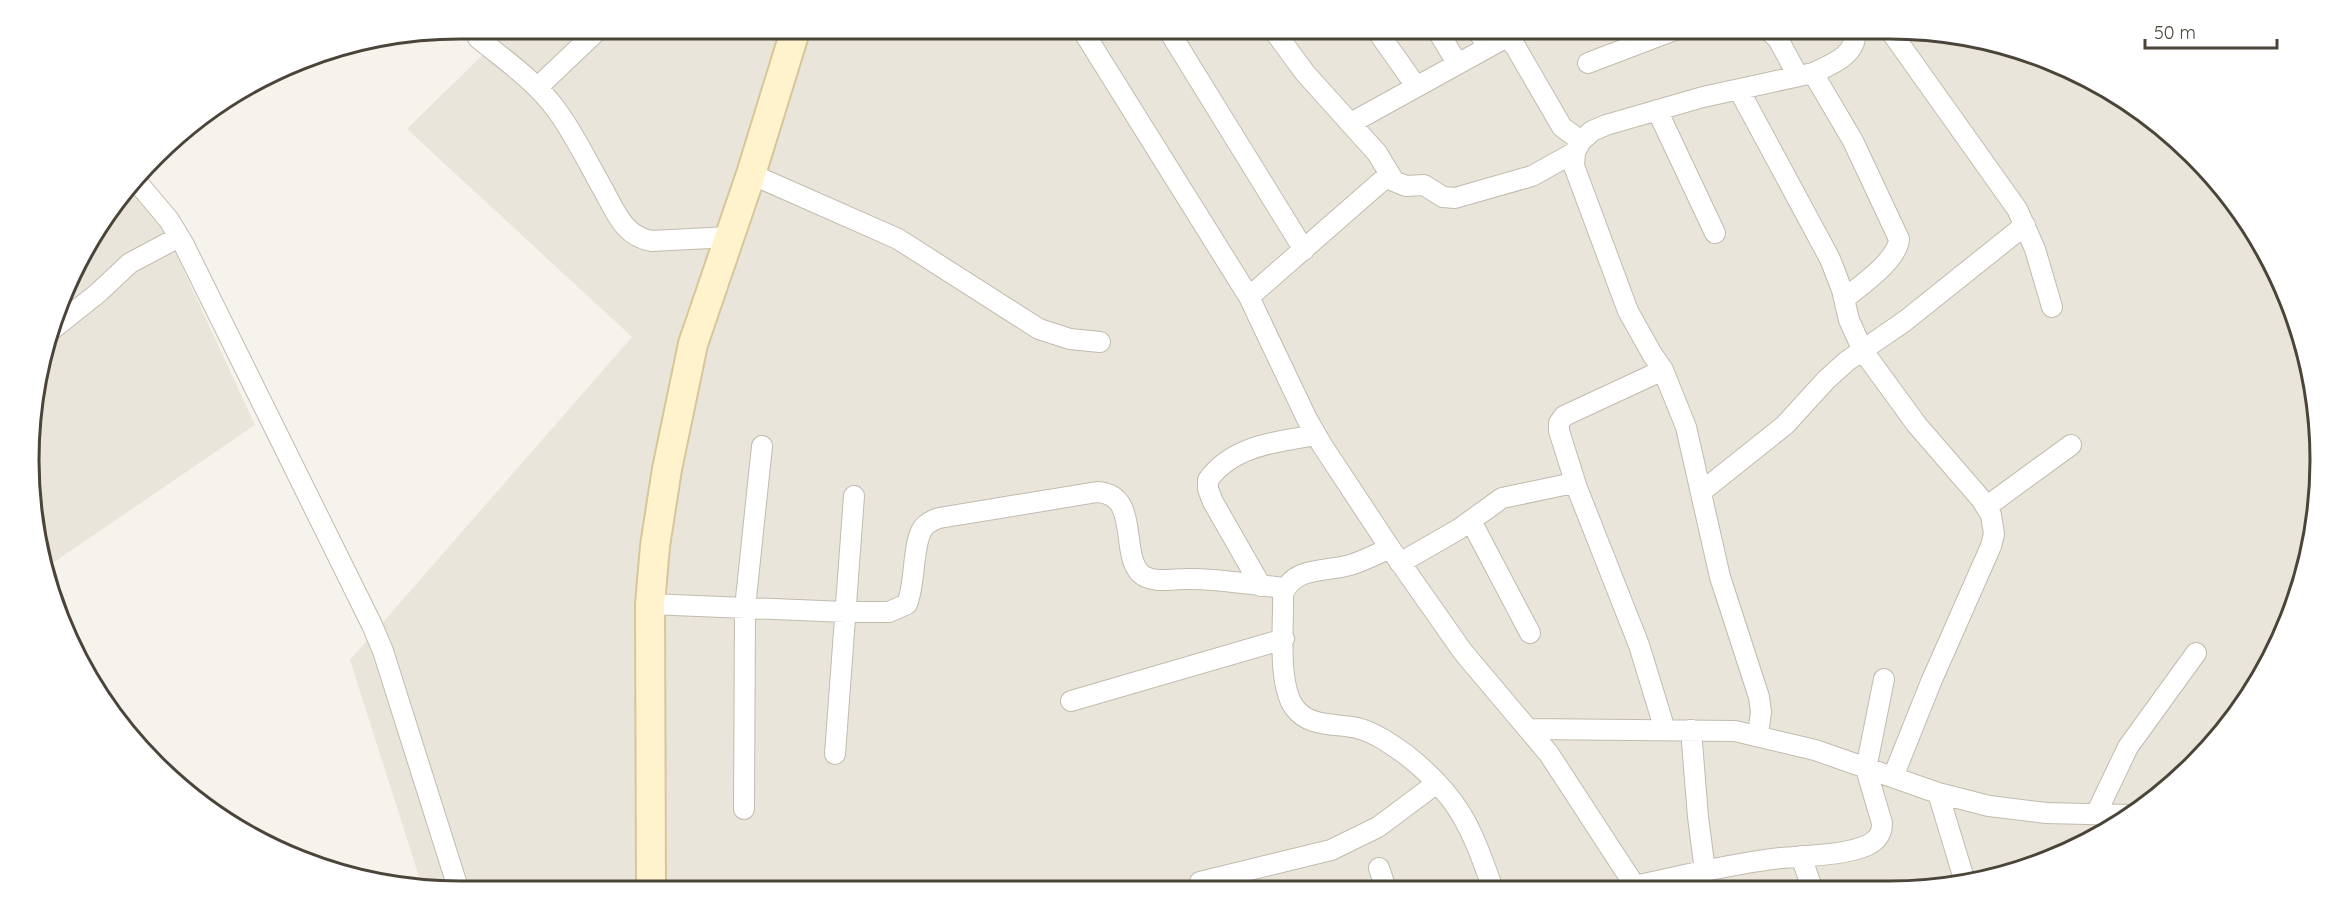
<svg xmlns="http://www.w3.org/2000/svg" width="2349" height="920" viewBox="0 0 2349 920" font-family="Quicksand,sans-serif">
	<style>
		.residential { fill: #eae5da }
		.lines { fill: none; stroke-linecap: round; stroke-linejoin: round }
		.minor-casing { stroke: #c2bbae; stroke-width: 22 }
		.secondary-casing { stroke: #d6c79b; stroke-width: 32 }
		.minor { stroke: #fff; stroke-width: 20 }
		.secondary { stroke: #fff3cd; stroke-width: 28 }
		.rim { fill: none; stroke: #4b4439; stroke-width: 3 }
	</style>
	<rect width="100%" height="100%" fill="#f6f3ec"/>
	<path class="residential" d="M 1889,28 L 2001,43 L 2080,73 L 2152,118 L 2214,176 L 2263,245 L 2298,322 L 2317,404 L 2320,489 L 2306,572 L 2248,699 L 2173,785 L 2080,847 L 1946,888 L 460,891 L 422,886 L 350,660 L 632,337 L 407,129 L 509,29 Z
		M 141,178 L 255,425 L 44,569 L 37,545 L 32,403 L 52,321 L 86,245 Z"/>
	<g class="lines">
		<g class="minor-casing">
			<path id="minor" d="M 1081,28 L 1249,297 L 1307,419 L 1322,445 L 1390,548 L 1463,652 L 1549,754 L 1637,889
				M 1167,28 L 1304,250
				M 1272,28 L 1305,73 L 1377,153 L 1394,181
				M 1375,28 L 1416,86
				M 1436,28 L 1457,63
				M 1477,28 L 1486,46
				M 1766,28 L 1778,39 L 1798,76
				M 1889,29 L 2017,209 L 2035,249 L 2052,307
				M 478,38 C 506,61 537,82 558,112 C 576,137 589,165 604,191 C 616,213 625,237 652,241 L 729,237
				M 1588,63 L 1680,28
				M 1813,73 L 1853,141 L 1899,239 C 1898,260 1860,286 1844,299
				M 538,87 L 600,28
				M 1739,90 L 1830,259 L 1842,290 L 1849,320 L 1863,351 L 1917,425 L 1981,499 L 1991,515 L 1994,534 L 1991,546 L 1931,682 L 1893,777
				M 1657,110 L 1715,233
				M 1351,123 L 1503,39 L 1509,40 L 1515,46 L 1562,127 L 1581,141
				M 751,174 L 898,239 L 1039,329 L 1070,339 L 1100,342
				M 137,182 L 169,220 L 184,245 L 372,625 L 383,651 L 459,891
				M 1249,297 L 1384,179 L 1389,179 L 1406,186 L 1424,185 L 1443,197 L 1455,198 L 1532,176 L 1575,152
				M 49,332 L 98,293 L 130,263 L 179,237
				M 1577,488 L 1559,431 L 1559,423 L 1564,416 L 1663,370
				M 1701,492 L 1785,425 L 1826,380 L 1847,361 L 1905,321 L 2025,225
				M 1986,507 L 2071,445
				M 1471,521 L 1530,633
				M 1390,548 C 1377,554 1363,561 1350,565 C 1326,572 1294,566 1283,594 C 1284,625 1277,682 1294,707 C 1309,728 1335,723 1357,728 C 1374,732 1391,744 1405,754 C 1459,796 1471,827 1493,889
				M 1400,563 L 1459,529 L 1502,498 L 1564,485 L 1572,485 L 1577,488 L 1639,645 L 1665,730
				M 1261,586 L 1213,502 L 1208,489 L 1208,480 C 1233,445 1277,442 1316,435
				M 650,604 L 845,612 L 889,612 L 907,604 C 916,582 912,544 923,528 C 927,523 933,520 939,518 L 1097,492 C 1140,494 1120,552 1140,573 C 1151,584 1172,579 1185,579 C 1218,578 1252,585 1285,588
				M 1071,701 L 1284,639
				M 1529,729 L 1735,731 L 1815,750 L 1938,793 L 1989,806 L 2046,813 L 2128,815
				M 1691,730 L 1698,817 L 1705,871
				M 1758,735 L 1761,712 L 1759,697 L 1720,577 L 1686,427 L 1663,370 L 1652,354 L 1628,311 L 1574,166 L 1575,152 L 1581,141 L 1592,131 L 1606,125 L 1703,97 L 1813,73 C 1833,64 1859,54 1855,28
				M 835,754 L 854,496
				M 1938,793 L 1965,882
				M 744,809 L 745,608 L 762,446
				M 2096,814 L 2128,747 L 2196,653
				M 1801,856 L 1812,888
				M 1379,868 L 1386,889
				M 1200,882 L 1331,850 L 1378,827 L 1437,783
				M 1635,886 C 1681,876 1726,865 1772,859 C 1801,855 1841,857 1868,845 C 1878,840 1882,834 1882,823 L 1866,769 L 1884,679"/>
		</g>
		<g class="secondary-casing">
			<path id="secondary" d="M 651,891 L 650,604 L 655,546 L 667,469 L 693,344 L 751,174 L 796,28"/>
		</g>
		<use href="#minor" class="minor"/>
		<use href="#secondary" class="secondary"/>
	</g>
	<path d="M0 0H2349V920H0ZM460 39H1889A421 421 0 0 1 2310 460V460A421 421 0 0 1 1889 881H460A421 421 0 0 1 39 460V460A421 421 0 0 1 460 39Z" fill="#fff" fill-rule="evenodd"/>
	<path class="rim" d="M460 39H1889A421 421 0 0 1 2310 460V460A421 421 0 0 1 1889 881H460A421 421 0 0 1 39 460V460A421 421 0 0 1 460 39Z"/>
	<path d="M2145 39v9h132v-9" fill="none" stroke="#4b4439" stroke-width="3"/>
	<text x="2154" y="39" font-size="18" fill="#4b4439" stroke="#ffffff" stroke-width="4.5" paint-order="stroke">50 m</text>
</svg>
